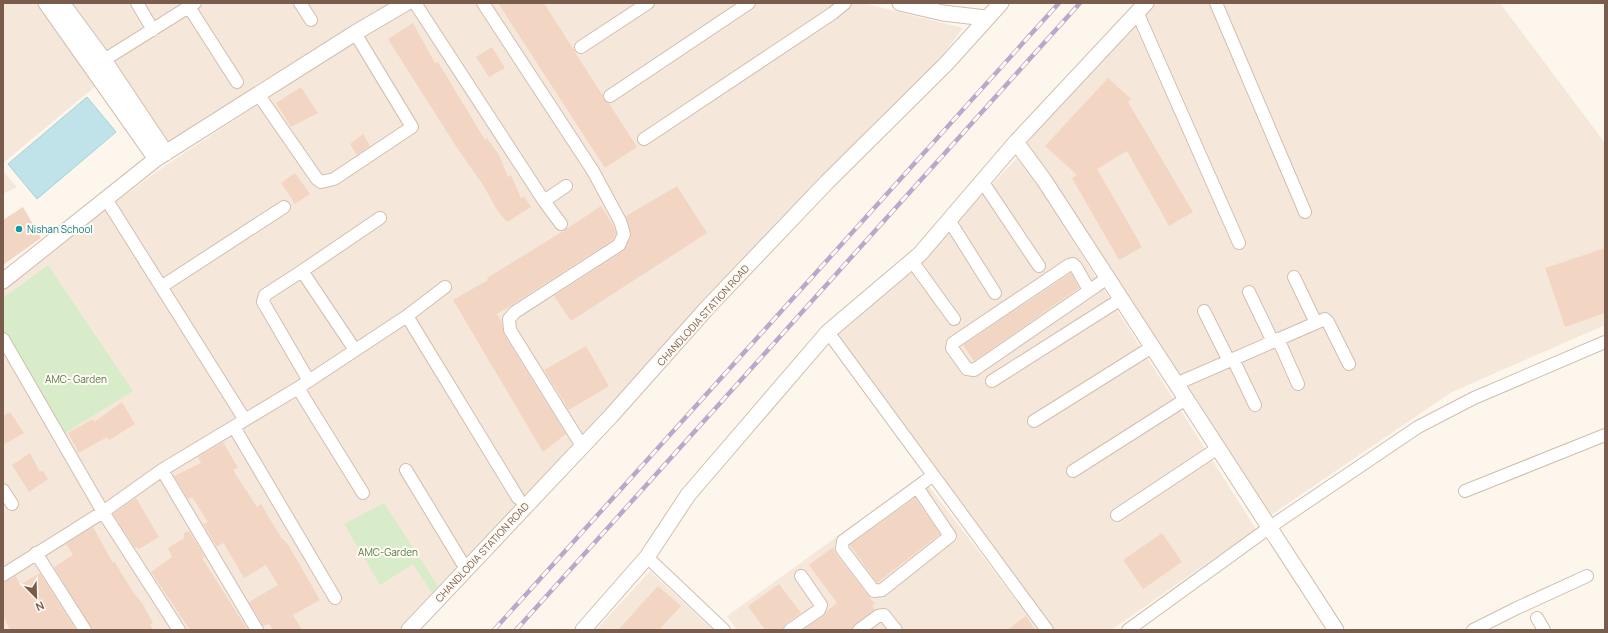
<svg xmlns="http://www.w3.org/2000/svg" width="1608" height="633" viewBox="0 0 1608 633" font-family="Manrope,sans-serif">
	<style>
		.residential { fill: #f5e8da }
		.green { fill: #d8ecc9 }
		.water { fill: #bfe3e8; stroke: #a5d3da }
		.building { fill: #f3d5c3 }
		.lines { fill: none; stroke-linecap: round; stroke-linejoin: round }
		.minor-casing { stroke: #d1beb0; stroke-width: 14 }
		.tertiary-casing { stroke: #d1beb0; stroke-width: 17 }
		.minor { stroke: #fff; stroke-width: 12 }
		.tertiary { stroke: #fff; stroke-width: 15 }
		.rail-casing { stroke: #b9a8c9; stroke-width: 4.5 }
		.rail { stroke: #fffaf3; stroke-width: 3; stroke-dasharray: 9; stroke-linecap: butt }
		.culture-dot { fill: #0f9aa8; stroke: #fffaf3; stroke-width: 1.5 }
		.labels { text-anchor: middle; dominant-baseline: central; stroke-width: 4; stroke-linejoin: round; paint-order: stroke }
		.culture-label { font-size: 10px; fill: #0d838f; stroke: #fffaf3; text-anchor: start }
		.street-label { font-size: 10px; fill: #7a5c4d; stroke: #fffaf3 }
		.park-label { font-size: 10px; fill: #537a41; stroke: #fffaf3 }
	</style>
	<rect width="100%" height="100%" fill="#fdf6ec"/>
	<path class="residential" d="M 3,3 L 40,3 L 97,85 L 3,163 Z
		M 67,3 L 396,3 L 167,145 Z
		M 413,3 L 863,3 L 963,28 L 941,57 L 406,630 L 3,630 L 3,285 L 166,165 Z
		M 1152,3 L 1500,3 L 1605,143 L 1605,325 L 1452,392 L 1271,515 L 1027,143 Z
		M 1019,156 L 1256,529 L 1111,630 L 1054,630 L 832,333 L 923,257 Z
		M 3,171 L 17,187 L 3,194 Z
		M 921,476 L 1039,630 L 737,630 L 727,616 Z
		M 650,571 L 713,630 L 596,630 Z"/>
	<path class="green" d="M 48,265 L 133,391 L 64,434 L 3,337 L 3,298 Z
		M 384,503 L 438,586 L 432,593 L 413,564 L 380,585 L 344,524 Z"/>
	<path class="water" d="M 87,97 L 116,132 L 37,199 L 8,164 Z"/>
	<path class="building" d="M 498,3 L 544,3 L 603,96 L 604,100 L 609,103 L 637,147 L 605,168 Z
		M 413,23 L 435,63 L 438,62 L 485,140 L 487,138 L 499,155 L 508,177 L 511,175 L 521,198 L 524,196 L 531,207 L 507,222 L 497,210 L 483,185 L 457,148 L 388,39 Z
		M 492,47 L 505,68 L 489,77 L 476,57 Z
		M 1108,78 L 1131,99 L 1128,102 L 1193,212 L 1169,226 L 1127,151 L 1097,169 L 1142,247 L 1119,260 L 1072,178 L 1077,175 L 1045,146 Z
		M 301,87 L 318,113 L 291,127 L 276,103 Z
		M 363,134 L 370,146 L 357,155 L 350,144 Z
		M 295,173 L 310,194 L 295,204 L 281,183 Z
		M 677,186 L 707,233 L 571,321 L 554,296 L 623,251 L 631,237 L 626,216 Z
		M 601,206 L 613,225 L 616,233 L 613,240 L 497,314 L 502,322 L 504,334 L 566,434 L 543,452 L 453,300 L 488,280 L 487,278 L 565,230 Z
		M 23,207 L 41,238 L 3,265 L 3,220 Z
		M 1605,248 L 1605,313 L 1565,327 L 1545,268 Z
		M 1071,273 L 1079,288 L 974,361 L 963,345 Z
		M 586,346 L 609,386 L 569,410 L 544,370 Z
		M 122,402 L 135,424 L 109,440 L 107,437 L 79,453 L 68,433 L 93,419 L 94,422 Z
		M 10,412 L 24,433 L 3,445 L 3,416 Z
		M 223,442 L 238,468 L 233,470 L 257,507 L 261,504 L 282,539 L 283,539 L 289,546 L 320,600 L 293,615 L 302,630 L 273,630 L 269,624 L 263,626 L 249,602 L 278,585 L 266,565 L 244,578 L 224,544 L 222,543 L 217,547 L 203,524 L 208,522 L 192,497 L 188,499 L 174,476 L 201,463 L 198,457 Z
		M 30,453 L 40,472 L 42,470 L 48,479 L 29,492 L 12,465 Z
		M 136,498 L 159,537 L 139,549 L 136,547 L 135,548 L 113,514 Z
		M 915,498 L 940,534 L 877,583 L 850,545 Z
		M 93,527 L 113,563 L 114,561 L 133,592 L 142,603 L 153,623 L 150,625 L 154,630 L 92,630 L 54,567 L 73,555 L 66,544 Z
		M 189,531 L 205,557 L 202,558 L 248,630 L 190,630 L 151,572 L 172,557 L 168,548 L 184,538 L 184,533 Z
		M 1162,533 L 1182,562 L 1143,589 L 1123,560 Z
		M 833,547 L 836,554 L 875,604 L 872,606 L 875,609 L 855,624 L 852,630 L 803,630 L 823,616 L 827,611 L 837,603 L 809,565 Z
		M 40,573 L 76,630 L 10,630 L 3,616 L 3,583 L 16,576 L 20,585 Z
		M 779,584 L 801,613 L 785,624 L 783,630 L 765,630 L 748,606 Z
		M 658,586 L 681,606 L 659,630 L 618,630 Z
		M 1026,616 L 1035,630 L 1007,630 Z"/>
	<g class="lines">
		<g class="minor-casing">
			<path id="minor" d="M 137,3 L 153,30
				M 300,3 L 311,20
				M 415,3 L 544,201 L 566,186
				M 483,3 L 593,171 L 620,221 L 624,234 L 619,245 L 515,312 L 509,319 L 510,330 L 582,446
				M 1216,3 L 1305,212
				M 189,7 L 237,82
				M 1137,12 L 1239,243
				M 581,47 L 648,3
				M 104,60 L 195,3
				M 258,94 L 317,179 L 321,182 L 334,179 L 412,127 L 355,33
				M 610,96 L 749,3
				M 644,139 L 833,13 L 845,3
				M 982,181 L 1039,266
				M 106,199 L 245,420
				M 544,201 L 561,224
				M 949,220 L 995,293
				M 912,261 L 954,319
				M 302,271 L 265,295 L 263,302 L 309,381
				M 1294,277 L 1316,323
				M 161,287 L 284,207
				M 1089,290 L 1076,267 L 1073,264 L 1069,265 L 953,343 L 952,348 L 967,369 L 974,370 L 1096,286 L 1107,278
				M 1249,292 L 1273,342
				M 1204,311 L 1229,361
				M 407,316 L 445,287
				M 828,332 L 1047,630
				M 3,339 L 103,512 L 179,630
				M 1278,339 L 1298,384
				M 355,350 L 302,271 L 380,218
				M 1233,359 L 1255,405
				M 992,381 L 1121,299
				M 1176,384 L 1325,319 L 1328,322 L 1349,364
				M 298,388 L 363,493
				M 1034,421 L 1152,347
				M 234,427 L 335,598
				M 162,470 L 257,630
				M 406,470 L 466,569
				M 1073,471 L 1186,399
				M 917,487 L 950,536 L 882,590 L 874,591 L 842,549 L 843,541 L 924,482 L 933,475
				M 3,490 L 12,504
				M 1465,491 L 1605,435
				M 1117,515 L 1218,448
				M 36,553 L 85,630
				M 647,557 L 724,630
				M 3,575 L 103,512 L 162,470 L 298,388 L 407,316 L 518,498
				M 1537,618 L 1544,630
				M 790,630 L 819,610 L 821,605 L 801,576
				M 859,630 L 878,616 L 884,615 L 896,630
				M 1128,630 L 1270,527 L 1418,427 L 1474,398 L 1605,342
				M 1473,630 L 1517,608 L 1587,576"/>
		</g>
		<g class="tertiary-casing">
			<path id="tertiary" d="M 46,3 L 156,159
				M 62,3 L 104,60 L 166,153
				M 900,3 L 943,13 L 986,18
				M 1146,3 L 1016,142 L 1044,180 L 1336,630
				M 3,281 L 156,159 L 355,33 L 406,3
				M 409,630 L 611,416 L 707,308 L 827,182 L 946,64 L 1001,3
				M 583,630 L 647,557 L 688,495 L 828,332 L 920,254 L 1016,142"/>
		</g>
		<use href="#minor" class="minor"/>
		<use href="#tertiary" class="tertiary"/>
		<g class="rail-casing">
			<path id="rail" d="M 494,630 L 1059,3
				M 516,630 L 1080,3"/>
		</g>
		<use href="#rail" class="rail"/>
	</g>
	<circle class="culture-dot" cx="19" cy="229" r="4"/>
	<g class="labels">
		<g class="culture-label">
			<text x="27" y="229">Nishan School</text>
		</g>
		<g class="street-label">
			<text transform="translate(703 315) rotate(-48)">CHANDLODIA STATION ROAD</text>
			<text transform="translate(482 552) rotate(-47)">CHANDLODIA STATION ROAD</text>
		</g>
		<g class="park-label">
			<text x="76" y="379">AMC- Garden</text>
			<text x="388" y="552">AMC-Garden</text>
		</g>
	</g>
	<rect width="1608" height="633" fill="none" stroke="#7a5c4d" stroke-width="8"/>
	<g transform="translate(36 597) rotate(157)" stroke="#fffaf3" stroke-width="3" paint-order="stroke">
	<path d="M0-3L7 15L0 10L-7 15Z" fill="#7a5c4d"/>
	<text y="-6" font-size="11" font-weight="bold" text-anchor="middle" fill="#7a5c4d">N</text>
	</g>
</svg>
